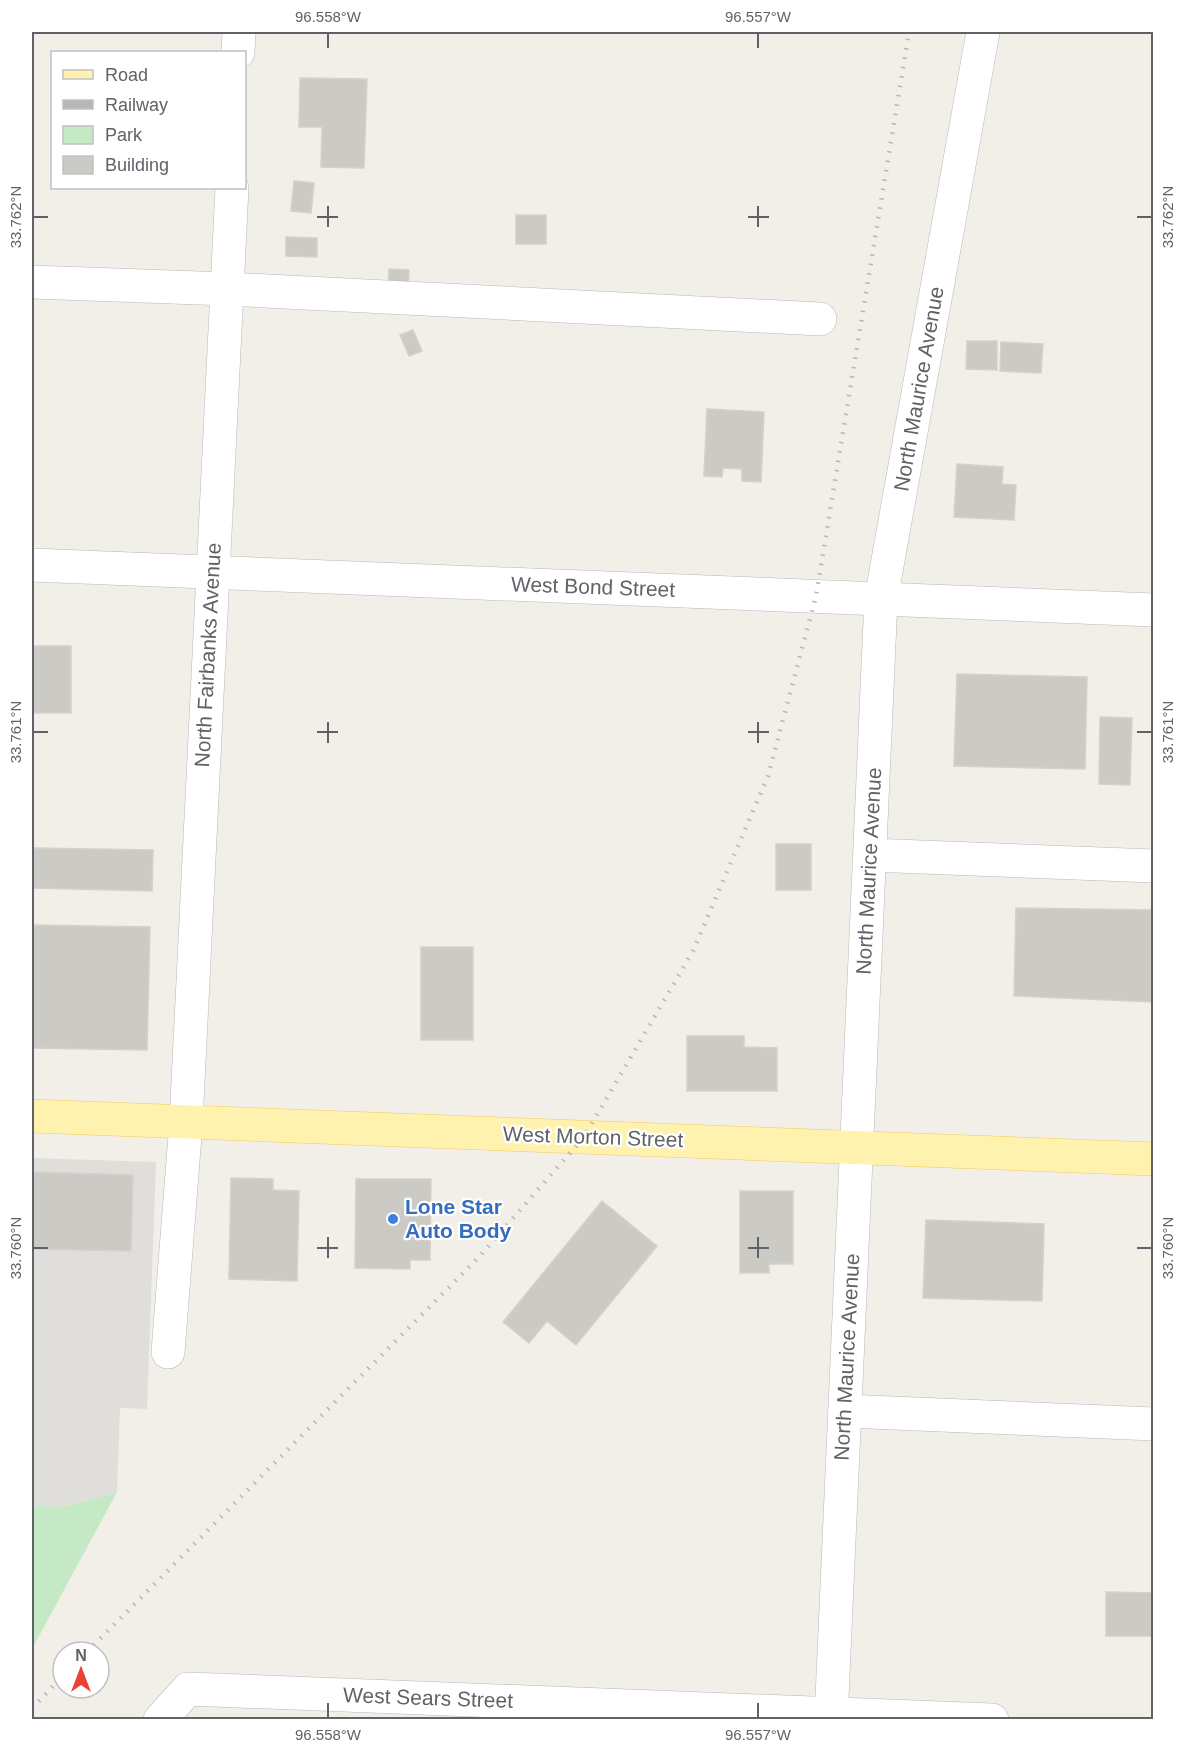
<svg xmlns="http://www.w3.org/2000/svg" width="1185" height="1751" font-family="Arial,sans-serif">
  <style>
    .industrial { fill: #e0deda }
    .green { fill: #c5e8c5 }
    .building { fill: #cccac5; stroke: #d6d1c6; stroke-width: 1.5 }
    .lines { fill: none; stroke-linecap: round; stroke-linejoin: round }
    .minor-casing { stroke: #b5b8bc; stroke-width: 34 }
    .major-casing { stroke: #f2c960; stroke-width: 34 }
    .minor { stroke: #fff; stroke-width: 33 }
    .major { stroke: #fff2af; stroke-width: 33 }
    .rail { stroke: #b6b7b8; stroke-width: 4.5; stroke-dasharray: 1.5 8; stroke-linecap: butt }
    .ticks { fill: none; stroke: #5f6368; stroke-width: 2 }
    .shop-dot { fill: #3f7fe0; stroke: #fff; stroke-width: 2 }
    .labels { text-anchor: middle; stroke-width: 4.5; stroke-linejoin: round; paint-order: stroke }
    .street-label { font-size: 21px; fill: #5f6368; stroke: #fff }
    .shop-label { font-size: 21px; font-weight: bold; fill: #366cbe; stroke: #fff; text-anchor: start }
    .neatline { fill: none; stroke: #5f6368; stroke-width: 2 }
    .ticks-label { font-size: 15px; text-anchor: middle; fill: #5f6368 }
  </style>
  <rect width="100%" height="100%" fill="#f1efe8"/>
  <path class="industrial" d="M32,1158L156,1162L147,1409L120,1408L117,1492L63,1507L32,1506Z"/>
  <path class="green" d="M117,1492L32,1649V1506L63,1507Z"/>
  <g class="building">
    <path d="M300,78L367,79L364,168L321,167L322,127H299Z"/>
    <path d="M294,181L314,183L311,213L291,211Z"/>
    <rect x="516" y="215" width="30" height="29"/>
    <path d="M286,237L317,238V257L286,256Z"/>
    <path d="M389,269L409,270L408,287L388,286Z"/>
    <path d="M413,330L422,351L409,356L400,335Z"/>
    <path d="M967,341H997V370L966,369Z"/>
    <path d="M1001,342L1043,344L1041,373L1000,371Z"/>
    <path d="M707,409L764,412L761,482L742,481V469L723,468L722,477L704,476Z"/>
    <path d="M957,464L1003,467L1002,484L1016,485L1014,520L954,517Z"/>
    <rect x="32" y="646" width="39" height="67"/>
    <path d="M957,674L1087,677L1085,769L954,766Z"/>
    <path d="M1100,717L1132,718L1130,785L1099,784Z"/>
    <rect x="776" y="844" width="35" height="46"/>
    <path d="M32,848L153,850L152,891L32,888Z"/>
    <path d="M1016,908L1154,910V1002L1014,996Z"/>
    <path d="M32,925L150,927L147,1050L32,1048Z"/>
    <rect x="421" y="947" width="52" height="93"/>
    <path d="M687,1036H744V1047L777,1048V1091H687Z"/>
    <path d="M32,1172L133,1175L131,1251L32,1249Z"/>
    <path d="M231,1178L273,1179V1190L299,1191L297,1281L229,1279Z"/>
    <path d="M356,1179H431L430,1260H410V1269L355,1268Z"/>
    <path d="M740,1191H793V1264H769V1273H740Z"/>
    <path d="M602,1201L657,1246L576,1345L547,1321L529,1343L503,1322Z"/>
    <path d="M926,1220L1044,1224L1042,1301L923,1298Z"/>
    <path d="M1106,1592L1154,1593V1636H1106Z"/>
  </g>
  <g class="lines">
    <g class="minor-casing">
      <g id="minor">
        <path d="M238,52L239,32"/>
        <path d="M32,282L227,289L820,319"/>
        <path d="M32,565L1154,610"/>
        <path d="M870,855L1154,866"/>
        <path d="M168,1352L186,1123L232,188"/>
        <path d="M845,1411L1154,1424"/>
        <path d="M160,1720L188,1689L992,1720"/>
        <path d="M831,1720L881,599L983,32"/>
      </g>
    </g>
    <g class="major-casing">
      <path id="major" d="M32,1116L1154,1159"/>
    </g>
    <use href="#minor" class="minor"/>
    <use href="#major" class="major"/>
    <g class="rail">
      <path d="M87,1652L479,1257L584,1137L693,951L768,776L816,596L909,32"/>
      <path d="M32,1708L63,1676"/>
    </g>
  </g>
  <path class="ticks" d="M328,33V48M758,33V48M328,206V227M758,206V227M33,217H48M317,217H338M748,217H769M1137,217H1152M328,722V743M758,722V743M33,732H48M317,732H338M748,732H769M1137,732H1152M328,1237V1258M758,1237V1258M33,1248H48M317,1248H338M748,1248H769M1137,1248H1152M328,1703V1718M758,1703V1718"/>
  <circle class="shop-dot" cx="393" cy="1219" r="6"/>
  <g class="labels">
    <g class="street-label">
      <text transform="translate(919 389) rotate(-80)" y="7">North Maurice Avenue</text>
      <text transform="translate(593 587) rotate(2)" y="7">West Bond Street</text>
      <text transform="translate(208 655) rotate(-87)" y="7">North Fairbanks Avenue</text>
      <text transform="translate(869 871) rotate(-87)" y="7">North Maurice Avenue</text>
      <text transform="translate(593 1137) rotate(2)" y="7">West Morton Street</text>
      <text transform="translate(847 1357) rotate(-87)" y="7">North Maurice Avenue</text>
      <text transform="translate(428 1698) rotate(2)" y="7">West Sears Street</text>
    </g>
    <g class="shop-label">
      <text x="405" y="1214">Lone Star<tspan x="405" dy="24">Auto Body</tspan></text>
    </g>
  </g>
  <rect width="1185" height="1751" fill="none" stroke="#ffffff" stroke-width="66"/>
  <rect x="51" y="51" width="195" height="138" fill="#ffffff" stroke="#bfc1c3" stroke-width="1.5"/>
  <rect x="63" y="70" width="30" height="9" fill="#fff2af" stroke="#bfc1c3" stroke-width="1.5"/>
  <text x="105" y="81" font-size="18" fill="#5f6368">Road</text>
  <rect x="63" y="100" width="30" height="9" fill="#b6b7b8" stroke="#bfc1c3" stroke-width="1.5"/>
  <text x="105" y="111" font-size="18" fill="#5f6368">Railway</text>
  <rect x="63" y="126" width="30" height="18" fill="#c5e8c5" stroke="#bfc1c3" stroke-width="1.5"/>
  <text x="105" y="141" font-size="18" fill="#5f6368">Park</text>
  <rect x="63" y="156" width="30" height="18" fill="#cccac5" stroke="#bfc1c3" stroke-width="1.5"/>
  <text x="105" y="171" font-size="18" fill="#5f6368">Building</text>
  <g transform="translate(81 1670)"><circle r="28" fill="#ffffff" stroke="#bfc1c3" stroke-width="1.5"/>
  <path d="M0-4.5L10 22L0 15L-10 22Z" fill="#ea4335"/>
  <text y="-9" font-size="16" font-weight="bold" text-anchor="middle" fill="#5f6368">N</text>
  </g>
  <rect x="33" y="33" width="1119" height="1685" class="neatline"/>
  <g class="ticks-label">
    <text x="328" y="22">96.558°W</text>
    <text x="758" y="22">96.557°W</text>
    <text transform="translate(16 217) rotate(-90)" y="5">33.762°N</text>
    <text transform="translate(1168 217) rotate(-90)" y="5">33.762°N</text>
    <text transform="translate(16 732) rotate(-90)" y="5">33.761°N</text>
    <text transform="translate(1168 732) rotate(-90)" y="5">33.761°N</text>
    <text transform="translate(16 1248) rotate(-90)" y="5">33.760°N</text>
    <text transform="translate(1168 1248) rotate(-90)" y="5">33.760°N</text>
    <text x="328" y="1740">96.558°W</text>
    <text x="758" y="1740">96.557°W</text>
  </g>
</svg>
